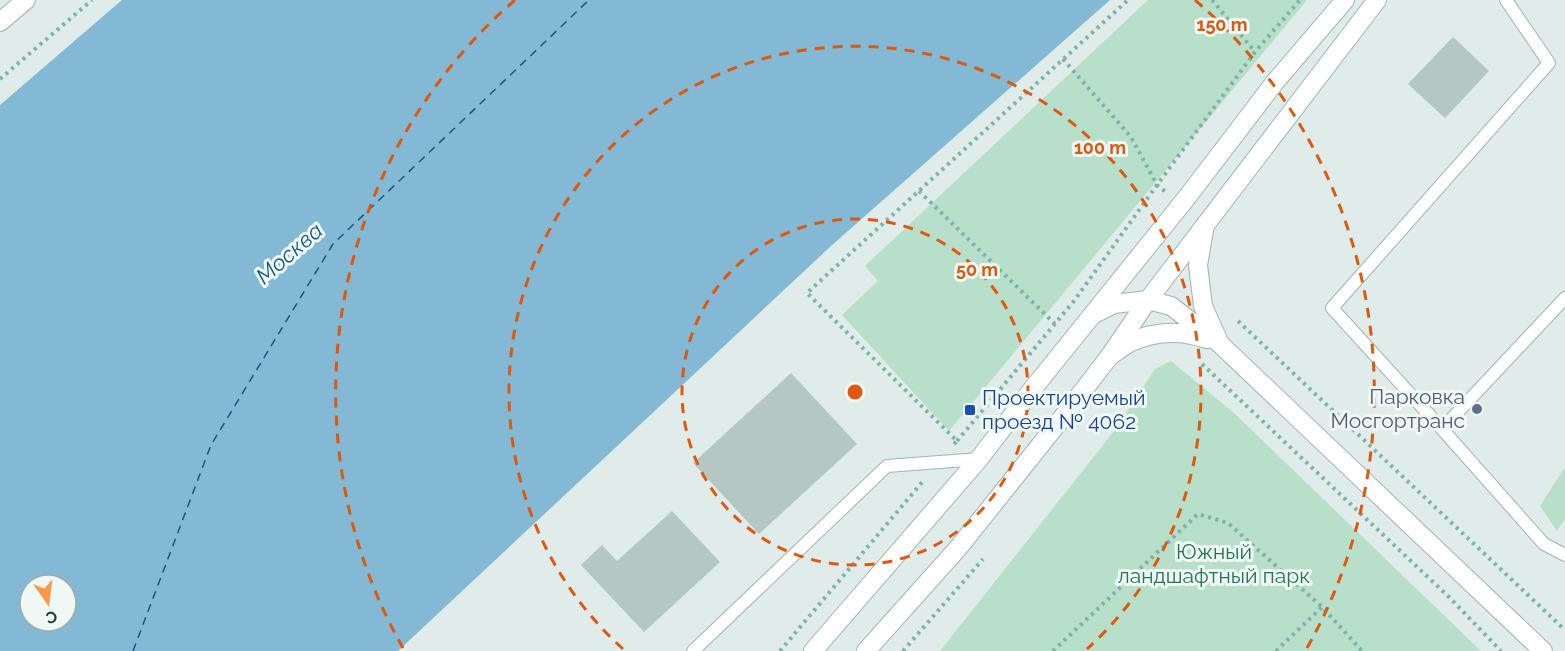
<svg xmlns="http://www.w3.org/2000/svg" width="1565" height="651" font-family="Raleway,sans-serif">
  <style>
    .green { fill: #b7dfc9 }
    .water { fill: #83b9d5; fill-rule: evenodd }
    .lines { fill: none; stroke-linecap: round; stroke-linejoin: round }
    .ferry { stroke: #16587d; stroke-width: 1.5; stroke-dasharray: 8 6; stroke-linecap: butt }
    .building { fill: #b5c7c2 }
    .service-casing { stroke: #a2b4b1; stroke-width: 14 }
    .tertiary-casing { stroke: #a2b4b1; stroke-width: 20 }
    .secondary-casing { stroke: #9db8b4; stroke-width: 20 }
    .path { stroke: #7eb2ab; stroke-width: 4; stroke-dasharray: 3 4.5; stroke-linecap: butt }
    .service { stroke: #fff; stroke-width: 12 }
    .tertiary { stroke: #fff; stroke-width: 18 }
    .secondary { stroke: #fff; stroke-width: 18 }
    .ring { fill: none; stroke: #de580e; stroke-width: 3; stroke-dasharray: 10 8 }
    .service-dot { fill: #5c6f8a; stroke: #f0f8f6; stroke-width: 2 }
    .transit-dot { fill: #1a4fb4; stroke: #f0f8f6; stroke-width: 2 }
    .labels { text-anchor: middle; stroke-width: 6; stroke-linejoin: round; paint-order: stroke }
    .service-label { font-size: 21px; fill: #4e5e75; stroke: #f0f8f6; text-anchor: end }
    .transit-label { font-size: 21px; fill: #164399; stroke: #f0f8f6; text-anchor: start }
    .park-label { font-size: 21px; fill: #277655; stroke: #f0f8f6 }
    .water-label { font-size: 22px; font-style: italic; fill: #16587d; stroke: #f0f8f6 }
    .centre { fill: #de580e; stroke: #f0f8f6; stroke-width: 3 }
    .ring-label { font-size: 18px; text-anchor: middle; font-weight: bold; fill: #de580e; stroke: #f0f8f6; stroke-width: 6; stroke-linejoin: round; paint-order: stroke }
  </style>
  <rect width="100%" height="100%" fill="#e0ece9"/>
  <g class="green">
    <path d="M1148,0H1307L949,431L842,315L878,281L865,266Z"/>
    <path d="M1171,361L1234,413L1481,651H940L1115,430L1155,369Z"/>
    <path d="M1565,467V519L1557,531L1540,506Z"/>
  </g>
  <path class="water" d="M122,0H1110L831,246L398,651H0V105ZM30,585H66V621H30Z"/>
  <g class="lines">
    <path class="ferry" d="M133,651L211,445L333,244L589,0"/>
  </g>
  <g class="building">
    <path d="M1453,37L1489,71L1445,118L1408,84Z"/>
    <path d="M791,373L857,444L759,534L693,463Z"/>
    <path d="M672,511L720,562L644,632L581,565L602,545L617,561Z"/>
  </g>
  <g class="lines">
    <g class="service-casing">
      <g id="service">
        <path d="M1506,0L1549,63L1332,308L1442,429L1544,544L1565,555"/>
        <path d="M1442,429L1565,298"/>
        <path d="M693,651L887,466L979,459"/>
      </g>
    </g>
    <g class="tertiary-casing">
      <g id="tertiary">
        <path d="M0,22L26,0"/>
        <path d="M1205,225L1198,265L1203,306L1219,342"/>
        <path d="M1092,315L1114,304L1148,300L1171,306L1220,344L1543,651"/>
        <path d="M1109,357C1116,352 1122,347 1129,343C1154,331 1181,330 1207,339"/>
      </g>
    </g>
    <g class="secondary-casing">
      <g id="secondary">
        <path d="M813,651L979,459L1031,391L1188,196L1275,82L1345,0"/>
        <path d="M866,651L959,547L1062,418L1109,357L1148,300L1377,0"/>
      </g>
    </g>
    <g class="path">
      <path d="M1212,0L1255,52"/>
      <path d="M1063,59L1131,137L1157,185L1167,193"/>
      <path d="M0,79L92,0"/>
      <path d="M919,191L1055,324"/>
      <path d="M1238,321L1565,630"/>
      <path d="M1202,364L1448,596L1501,651"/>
      <path d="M957,441L1074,301L1157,185L1255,52L1300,0"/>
      <path d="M954,444L957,441L807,293L1128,0"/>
      <path d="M780,651L924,480"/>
      <path d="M903,651L983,559"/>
      <path d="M1053,651L1198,514L1228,523L1322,607L1362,651"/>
      <path d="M1276,651L1322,607"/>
    </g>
    <use href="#service" class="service"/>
    <use href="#tertiary" class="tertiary"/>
    <use href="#secondary" class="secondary"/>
  </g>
  <g class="ring">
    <circle cx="855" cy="392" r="173"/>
    <path d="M623 649A346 346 0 1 1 1087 649"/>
    <path d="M403 648A519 519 0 0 1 515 0M1195 0A519 519 0 0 1 1307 648"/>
  </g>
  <circle class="service-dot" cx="1477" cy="409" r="6"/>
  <rect class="transit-dot" x="964" y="404" width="12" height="12" rx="3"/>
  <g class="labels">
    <g class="service-label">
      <text x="1465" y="404">Парковка<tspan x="1465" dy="24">Мосгортранс</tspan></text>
    </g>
    <g class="transit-label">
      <text x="982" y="405">Проектируемый<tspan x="982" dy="24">проезд № 4062</tspan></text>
    </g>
    <g class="park-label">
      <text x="1214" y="559">Южный<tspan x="1214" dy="24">ландшафтный парк</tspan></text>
    </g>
    <g class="water-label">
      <text transform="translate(289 253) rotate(-41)" y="8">Москва</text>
    </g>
  </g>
  <circle cx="855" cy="392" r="9" class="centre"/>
  <g class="ring-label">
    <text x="1222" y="31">150 m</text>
    <text x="1100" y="154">100 m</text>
    <text x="977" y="276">50 m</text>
  </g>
  <g transform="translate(48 603) rotate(166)"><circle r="28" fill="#f0f8f6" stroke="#9cadab" stroke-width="1.5"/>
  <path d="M0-4.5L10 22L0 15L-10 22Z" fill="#fb994e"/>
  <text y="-9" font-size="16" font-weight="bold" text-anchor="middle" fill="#1f3d3b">С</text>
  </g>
</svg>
